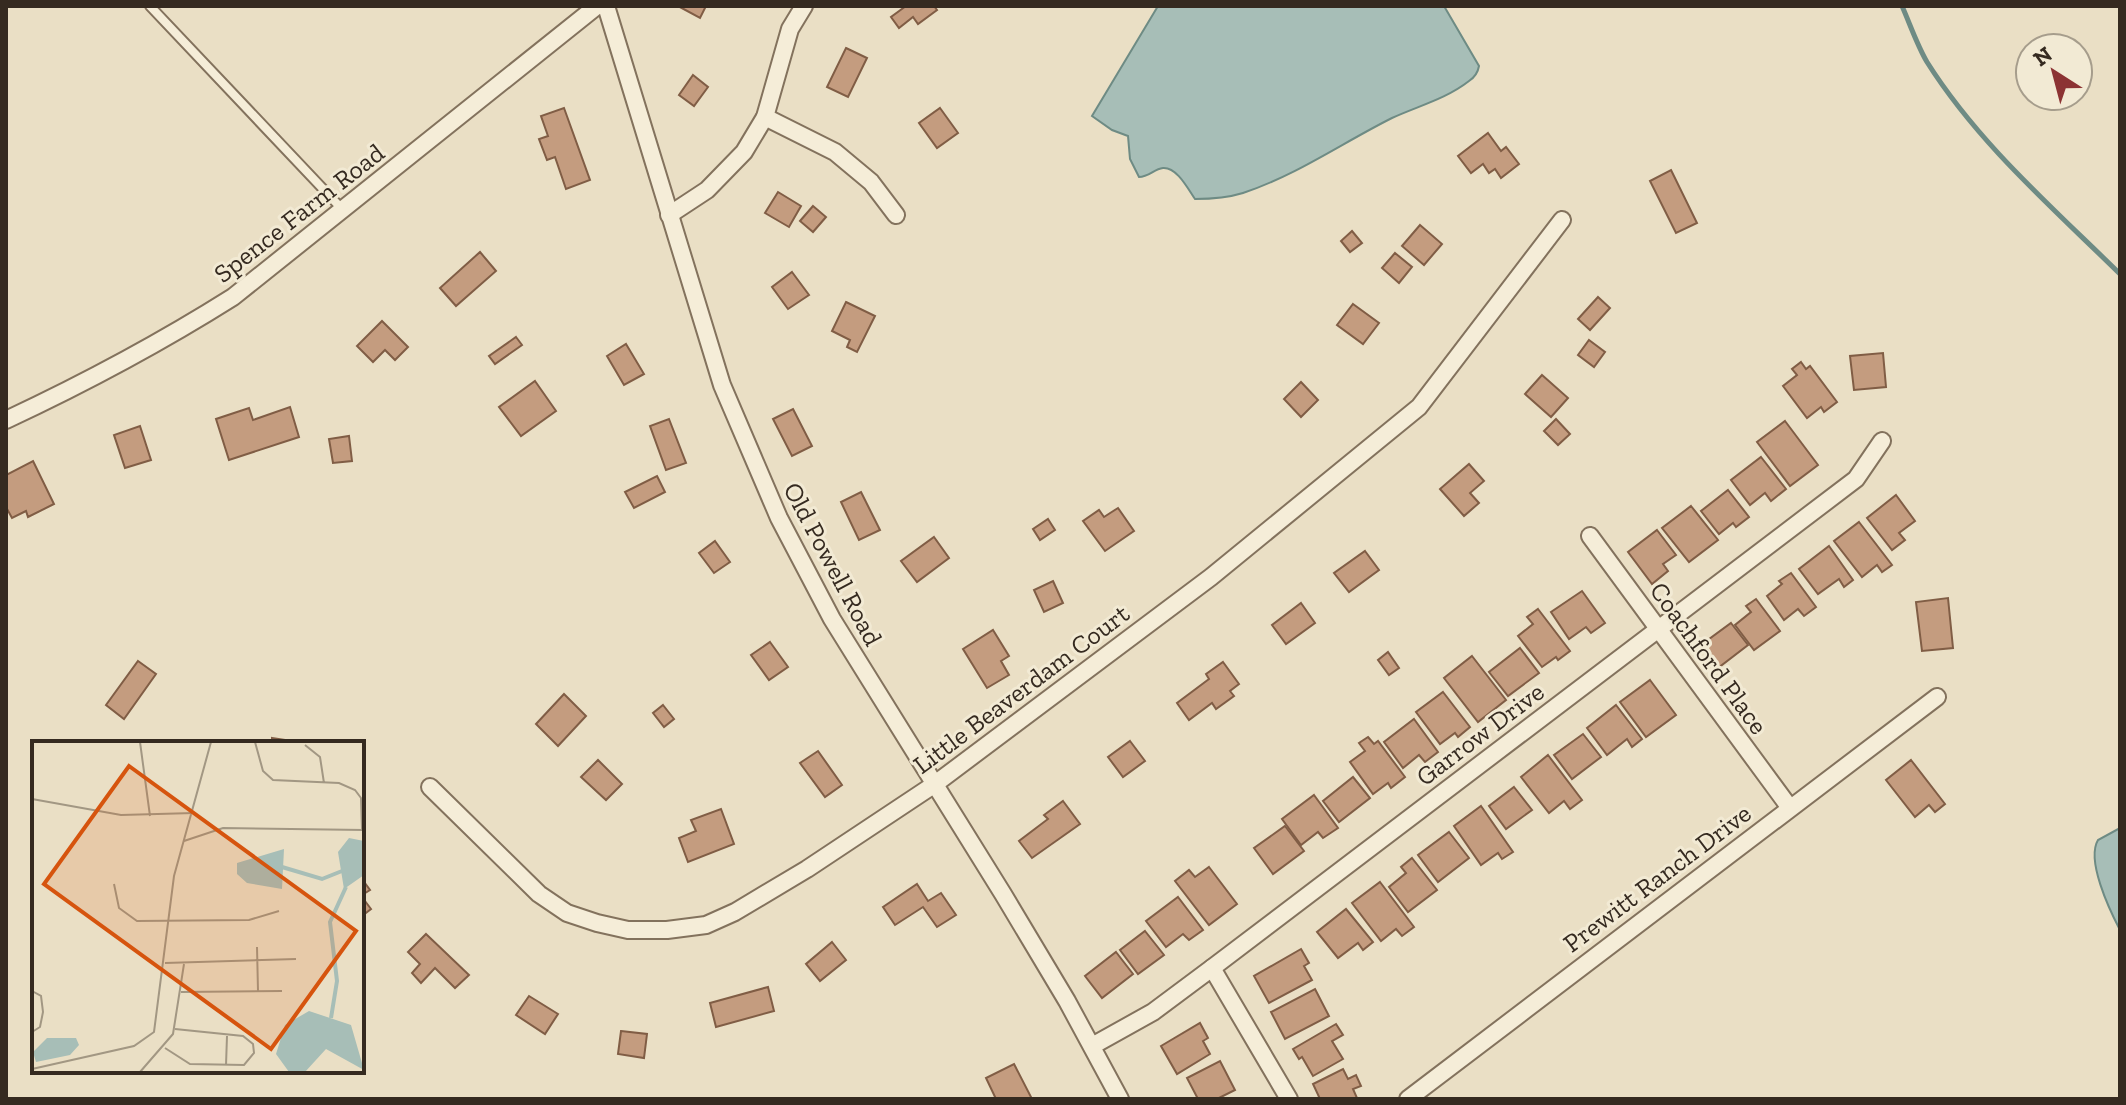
<svg xmlns="http://www.w3.org/2000/svg" width="2126" height="1105" font-family="'Zilla Slab',serif">
  <style>
    .water { fill: #a7beb7; stroke: #6e8b84; stroke-width: 2 }
    .lines { fill: none; stroke-linecap: round; stroke-linejoin: round }
    .stream { stroke: #6e8b84; stroke-width: 5 }
    .building { fill: #c49c7f; stroke: #805d45; stroke-width: 2 }
    .service-casing { stroke: #83725d; stroke-width: 12 }
    .minor-casing { stroke: #83725d; stroke-width: 20 }
    .service { stroke: #f5edd8; stroke-width: 8 }
    .minor { stroke: #f5edd8; stroke-width: 16 }
    .labels { text-anchor: middle; stroke-width: 6; stroke-linejoin: round; paint-order: stroke }
    .street-label { font-size: 26px; fill: #352a20; stroke: #f2ead4 }
    .inset-river { fill: none; stroke: #a7beb7; stroke-width: 4 }
    .inset-road { fill: none; stroke: #a29783; stroke-width: 2 }
    .view { fill: #d6540e; fill-opacity: 0.15; stroke: #d6540e; stroke-width: 4 }
    .inset-edge { fill: none; stroke: #352a20; stroke-width: 4 }
  </style>
  <rect width="100%" height="100%" fill="#eadfc5"/>
  <g class="water">
    <path d="M1158,6H1444L1479,66C1478,72 1475,77 1469,81C1446,99 1418,106 1392,118C1342,143 1297,175 1243,193C1227,198 1211,199 1195,199C1188,189 1177,167 1163,168C1154,169 1149,177 1139,177L1130,159L1128,136L1112,130L1092,116Z"/>
    <path d="M2120,828V930C2109,909 2086,860 2098,840Z"/>
  </g>
  <g class="lines">
    <path class="stream" d="M1902,6C1910,24 1917,45 1927,62C1978,143 2052,207 2120,274"/>
  </g>
  <g class="building">
    <path d="M678,6H706L700,18Z"/>
    <path d="M906,6H934L937,10L918,24L913,17L899,28L891,17Z"/>
    <path d="M846,48L867,58L848,97L827,87Z"/>
    <path d="M693,75L708,87L694,106L679,95Z"/>
    <path d="M564,108L590,180L566,189L555,157L547,160L539,139L548,136L541,116Z"/>
    <path d="M940,108L958,133L937,148L919,123Z"/>
    <path d="M1488,133L1501,151L1506,147L1519,164L1501,178L1495,169L1489,173L1483,164L1471,173L1458,156Z"/>
    <path d="M1671,170L1697,223L1676,233L1650,181Z"/>
    <path d="M778,192L801,206L789,227L765,213Z"/>
    <path d="M813,206L826,217L813,232L800,221Z"/>
    <path d="M1420,225L1442,244L1424,265L1402,246Z"/>
    <path d="M1352,231L1362,243L1350,252L1341,241Z"/>
    <path d="M480,252L496,271L456,306L440,288Z"/>
    <path d="M1395,253L1412,267L1399,283L1382,268Z"/>
    <path d="M792,272L809,295L788,309L772,287Z"/>
    <path d="M1598,297L1610,308L1590,330L1578,319Z"/>
    <path d="M846,302L875,316L857,352L847,347L850,340L832,331Z"/>
    <path d="M1353,304L1379,323L1363,344L1337,325Z"/>
    <path d="M382,321L408,347L395,360L385,350L373,362L357,346Z"/>
    <path d="M516,337L522,345L495,364L489,356Z"/>
    <path d="M1589,340L1605,352L1594,367L1578,355Z"/>
    <path d="M626,344L644,374L624,385L607,356Z"/>
    <path d="M1883,353L1886,387L1854,390L1850,356Z"/>
    <path d="M1801,362L1806,369L1810,366L1837,402L1824,412L1821,407L1807,418L1783,386L1797,375L1792,369Z"/>
    <path d="M1542,375L1568,398L1551,417L1525,394Z"/>
    <path d="M535,381L556,411L521,436L499,407Z"/>
    <path d="M1301,382L1318,400L1301,417L1284,399Z"/>
    <path d="M290,407L299,437L229,460L216,419L249,408L253,420Z"/>
    <path d="M793,409L812,446L792,456L773,419Z"/>
    <path d="M669,419L686,463L666,470L650,426Z"/>
    <path d="M1556,419L1570,434L1558,445L1544,431Z"/>
    <path d="M1785,421L1818,465L1790,486L1757,442Z"/>
    <path d="M140,426L151,460L125,468L114,435Z"/>
    <path d="M349,436L352,461L333,463L329,439Z"/>
    <path d="M1761,457L1786,489L1771,501L1765,493L1750,505L1731,480Z"/>
    <path d="M33,461L54,504L28,517L26,511L12,518L6,507V475Z"/>
    <path d="M1469,464L1484,481L1470,493L1479,503L1464,516L1440,489Z"/>
    <path d="M657,476L665,492L634,508L625,492Z"/>
    <path d="M1728,490L1749,517L1736,527L1733,523L1719,534L1701,511Z"/>
    <path d="M861,492L880,530L859,540L841,502Z"/>
    <path d="M1896,495L1915,521L1899,533L1905,540L1892,550L1867,518Z"/>
    <path d="M1691,506L1718,540L1689,562L1662,528Z"/>
    <path d="M1118,508L1134,531L1105,551L1083,521L1099,510L1104,517Z"/>
    <path d="M1048,519L1055,530L1040,540L1033,529Z"/>
    <path d="M1859,522L1892,565L1882,572L1877,565L1862,577L1834,541Z"/>
    <path d="M1657,530L1676,555L1663,564L1668,571L1652,584L1628,552Z"/>
    <path d="M934,537L949,558L917,582L901,561Z"/>
    <path d="M715,541L730,562L714,573L699,553Z"/>
    <path d="M1829,546L1853,580L1844,587L1839,579L1818,594L1799,569Z"/>
    <path d="M1365,551L1379,570L1349,592L1334,573Z"/>
    <path d="M1791,573L1816,607L1804,616L1798,609L1784,620L1767,596L1782,584L1779,581Z"/>
    <path d="M1053,581L1063,603L1044,612L1034,590Z"/>
    <path d="M1582,591L1605,623L1591,633L1586,627L1569,639L1551,612Z"/>
    <path d="M1948,598L1953,648L1922,651L1916,602Z"/>
    <path d="M1756,599L1780,631L1754,650L1735,625L1751,612L1746,606Z"/>
    <path d="M1301,603L1315,623L1286,644L1272,625Z"/>
    <path d="M1538,609L1570,651L1558,660L1556,657L1542,667L1518,636L1533,624L1527,617Z"/>
    <path d="M1731,623L1748,645L1718,668L1701,645Z"/>
    <path d="M993,630L1009,656L1001,661L1009,675L987,688L963,649Z"/>
    <path d="M770,642L788,667L769,680L751,655Z"/>
    <path d="M1520,648L1539,673L1508,696L1489,672Z"/>
    <path d="M1388,652L1399,668L1389,675L1378,660Z"/>
    <path d="M1472,656L1506,700L1478,722L1444,678Z"/>
    <path d="M138,661L156,674L124,719L106,705Z"/>
    <path d="M1223,662L1239,684L1230,691L1234,696L1216,709L1212,703L1189,720L1177,703L1209,679L1206,674Z"/>
    <path d="M1650,680L1676,715L1646,737L1620,702Z"/>
    <path d="M1443,692L1470,727L1458,737L1455,733L1440,744L1416,712Z"/>
    <path d="M564,694L586,716L558,746L536,724Z"/>
    <path d="M663,705L674,719L664,727L653,713Z"/>
    <path d="M1616,705L1642,739L1632,747L1627,739L1607,755L1587,728Z"/>
    <path d="M1414,719L1438,752L1425,762L1419,755L1403,768L1384,742Z"/>
    <path d="M1583,734L1601,757L1572,779L1554,755Z"/>
    <path d="M1368,737L1374,744L1378,741L1405,777L1391,788L1388,783L1373,794L1350,762L1365,751L1359,743Z"/>
    <path d="M272,738L298,742L297,743H272Z"/>
    <path d="M1130,741L1145,761L1123,777L1108,757Z"/>
    <path d="M818,751L842,785L825,797L800,763Z"/>
    <path d="M1548,755L1582,800L1570,809L1564,801L1549,813L1521,777Z"/>
    <path d="M598,760L622,784L606,800L581,777Z"/>
    <path d="M1911,760L1945,804L1935,812L1929,805L1915,817L1886,780Z"/>
    <path d="M1353,777L1370,798L1339,822L1323,801Z"/>
    <path d="M1514,787L1532,810L1506,829L1489,806Z"/>
    <path d="M1314,795L1338,828L1323,838L1318,832L1301,845L1282,819Z"/>
    <path d="M1063,801L1080,824L1032,858L1019,841L1048,819L1044,815Z"/>
    <path d="M1481,806L1513,852L1502,859L1498,853L1481,865L1454,826Z"/>
    <path d="M721,809L734,844L688,862L679,838L696,831L691,820Z"/>
    <path d="M1285,826L1304,851L1273,874L1254,848Z"/>
    <path d="M1449,832L1469,858L1438,882L1418,855Z"/>
    <path d="M1412,858L1437,890L1408,912L1389,887L1406,873L1401,867Z"/>
    <path d="M1209,867L1237,904L1209,925L1175,881L1189,870L1195,877Z"/>
    <path d="M362,879L370,890L362,895Z"/>
    <path d="M1380,882L1414,927L1402,936L1396,929L1381,941L1352,903Z"/>
    <path d="M917,884L928,901L941,893L956,915L937,927L923,907L895,925L883,907Z"/>
    <path d="M362,897L371,909L362,916Z"/>
    <path d="M1178,897L1203,930L1189,940L1183,934L1166,947L1146,921Z"/>
    <path d="M1346,909L1373,942L1363,950L1358,943L1338,958L1317,932Z"/>
    <path d="M1145,931L1164,955L1138,974L1120,950Z"/>
    <path d="M426,934L469,975L455,988L435,968L421,983L412,973L420,964L408,952Z"/>
    <path d="M832,942L846,960L820,981L806,964Z"/>
    <path d="M1301,949L1309,963L1304,966L1312,980L1269,1003L1254,976Z"/>
    <path d="M1116,952L1133,974L1102,998L1085,976Z"/>
    <path d="M768,987L774,1011L716,1027L710,1003Z"/>
    <path d="M1315,989L1329,1016L1285,1039L1271,1012Z"/>
    <path d="M529,996L558,1014L545,1034L516,1015Z"/>
    <path d="M1200,1023L1208,1038L1203,1041L1210,1054L1177,1074L1161,1046Z"/>
    <path d="M1336,1024L1343,1035L1332,1041L1343,1059L1313,1076L1302,1057L1299,1059L1293,1049Z"/>
    <path d="M621,1031L647,1034L644,1058L618,1054Z"/>
    <path d="M1220,1061L1235,1090L1217,1099H1198L1187,1078Z"/>
    <path d="M1014,1064L1032,1099H996L986,1078Z"/>
    <path d="M1343,1069L1348,1079L1356,1075L1361,1086L1353,1089L1357,1098L1320,1099L1313,1084Z"/>
  </g>
  <g class="lines">
    <g class="service-casing">
      <path id="service" d="M150,6L343,210"/>
    </g>
    <g class="minor-casing">
      <g id="minor">
        <path d="M606,6L722,385L779,518L832,619L1003,894L1067,1001L1120,1099"/>
        <path d="M765,117L835,152L871,182L896,215"/>
        <path d="M669,215L707,190L744,152L765,117L790,29L804,6"/>
        <path d="M6,420C85,383 160,343 233,297L597,6"/>
        <path d="M1590,536L1790,808"/>
        <path d="M430,787L539,894L567,913L597,923L628,930H667L706,925L735,912L807,869L935,784L1211,577L1419,407L1562,220"/>
        <path d="M1212,968L1289,1099"/>
        <path d="M1092,1046L1153,1012L1212,968L1856,479L1882,441"/>
        <path d="M1408,1099L1937,697"/>
      </g>
    </g>
    <use href="#service" class="service"/>
    <use href="#minor" class="minor"/>
  </g>
  <g class="labels">
    <g class="street-label">
      <text transform="translate(299 213) rotate(-38)" y="9">Spence Farm Road</text>
      <text transform="translate(833 564) rotate(62)" y="9">Old Powell Road</text>
      <text transform="translate(1709 658) rotate(54)" y="9">Coachford Place</text>
      <text transform="translate(1021 689) rotate(-37)" y="9">Little Beaverdam Court</text>
      <text transform="translate(1480 734) rotate(-37)" y="9">Garrow Drive</text>
      <text transform="translate(1657 878) rotate(-37)" y="9">Prewitt Ranch Drive</text>
    </g>
  </g>
  <g transform="translate(32 741)">
    <rect width="332" height="332" fill="#eadfc5"/>
    <path d="M317,97L332,100V134L312,148L306,111ZM252,108L250,148L215,142L205,133V122ZM277,270L319,284L332,329L294,308L273,331H257L244,313L253,284ZM15,297H44L47,304L38,314L4,321L1,311Z" fill="#a7beb7"/>
    <path class="inset-river" d="M250,126L290,138L310,130M299,277L305,240L298,181L314,146"/>
    <path class="inset-road" d="M108,1L118,75M223,1L231,30L241,39L307,42L323,49L329,57L330,89M273,4L288,16L292,42M0,58L89,74L162,72M152,100L191,87L332,89M82,143L87,167L105,180L217,179L247,170M225,206L226,250M133,222L264,218M0,250L9,255L11,271L8,286L0,291M149,251L250,250M133,307L158,323L212,324L222,312L221,303L211,295L143,288M194,324L195,295M0,328L102,305L122,291L142,135L179,1M108,331L141,293L152,223"/>
    <path class="view" d="M97,25L324,190L239,308L12,143Z"/>
    <rect width="332" height="332" class="inset-edge"/>
  </g>
  <rect width="2126" height="1105" fill="none" stroke="#352a20" stroke-width="16"/>
  <g transform="translate(2054 72) rotate(324)"><circle r="38" fill="#f2ead4" stroke="#a69d8c" stroke-width="2"/>
  <path d="M0-6L14 30L0 20L-14 30Z" fill="#8c3333"/>
  <text y="-12" font-size="22" font-weight="bold" text-anchor="middle" fill="#352a20">N</text>
  </g>
</svg>
